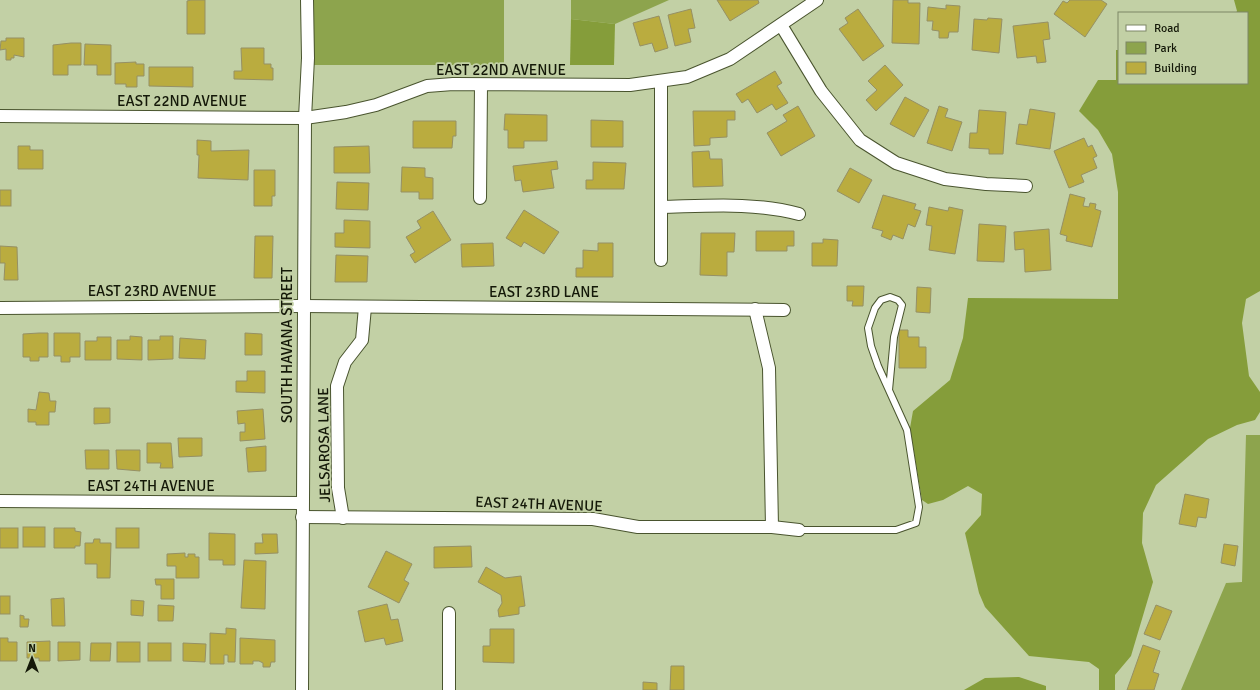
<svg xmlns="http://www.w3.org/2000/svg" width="1260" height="690" font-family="Signika,sans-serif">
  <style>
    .green { fill: #8da44d }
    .forest { fill: #859d3a }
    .building { fill: #baac3f; stroke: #959065 }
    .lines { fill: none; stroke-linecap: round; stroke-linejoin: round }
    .lane-casing { stroke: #49542e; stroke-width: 8 }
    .street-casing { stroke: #49542e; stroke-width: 14 }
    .lane { stroke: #fff; stroke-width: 6 }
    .street { stroke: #fff; stroke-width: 12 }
    .labels { text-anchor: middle; stroke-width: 3.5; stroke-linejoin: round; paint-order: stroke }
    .street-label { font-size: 15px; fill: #141808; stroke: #c2d0a5 }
  </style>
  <rect width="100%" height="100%" fill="#c2d0a5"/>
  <g class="green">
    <rect x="313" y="0" width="191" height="65"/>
    <path d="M571,0H669L615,24L571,19Z"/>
    <path d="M1246,435H1260V690H1181L1226,583L1242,582Z"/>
  </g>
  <g class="forest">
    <path d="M1234,0H1260V291L1246,299L1242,323L1249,376L1260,392V412L1255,420L1237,425L1208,439L1156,485L1143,513L1142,543L1153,582L1131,656L1115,675V690H1099V669L1089,662L1029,656L985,607L979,593L965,533L981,515L982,494L968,486L943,500L928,504L922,500L910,428L913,411L950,380L963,338L968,298L1118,299V192L1112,154L1098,130L1079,111L1098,80H1116V50H1119V83H1247V13H1236L1237,11Z"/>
    <path d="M571,19L615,24L614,65H570Z"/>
    <path d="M1019,677L1046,686V690H964L985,678Z"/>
  </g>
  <g class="building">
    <path d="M191,0H205V34H187V1Z"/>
    <path d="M717,0H758L759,3L730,21Z"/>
    <path d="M893,0H908V3H920L919,44L892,43Z"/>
    <path d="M1070,0H1101L1107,4L1085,37L1054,14L1063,1L1067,3Z"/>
    <path d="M946,5L960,6L958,32H949L948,38H939V31L932,30L933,21H927L928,7L946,9Z"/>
    <path d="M691,9L695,28L688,29L691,42L675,46L668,15Z"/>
    <path d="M858,9L884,46L863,61L839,29L848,23L845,18Z"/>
    <path d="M659,16L668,48L655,52L652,43L640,46L633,23Z"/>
    <path d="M988,18L1002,19L999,53L972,50L974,19L987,20Z"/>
    <path d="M1048,22L1050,39L1043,40L1046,62L1037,63L1036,56L1017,58L1013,26Z"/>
    <path d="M6,38H24V57L14,55V58H11V60H6V49L0,50L1,41H6Z"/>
    <path d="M71,43H81V65H68V75H53V45Z"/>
    <path d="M85,44L111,45V75H97V65H84Z"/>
    <path d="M241,48H264V64H271V68H273V80L234,79V71H242Z"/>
    <path d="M136,62V64H144V76H137V87H126V84H115V63Z"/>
    <path d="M885,65L903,85L876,111L866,100L877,90L868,81Z"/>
    <path d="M149,67H193V87L149,86Z"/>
    <path d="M775,71L782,83L777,86L788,103L776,110L772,104L757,113L748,99L742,103L736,94Z"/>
    <path d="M905,97L929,110L914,137L890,124Z"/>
    <path d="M798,106L815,136L781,156L767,133L787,121L783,115Z"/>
    <path d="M939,106L948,109L945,117L962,122L952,151L927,143Z"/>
    <path d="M1030,109L1055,113L1050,149L1016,144L1019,124L1027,125Z"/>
    <path d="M979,110L1006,112L1003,154H989V149L969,148L970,133H977Z"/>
    <path d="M693,111H735V120H727V137L710,138V145L694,146Z"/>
    <path d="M505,114L547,115V141H524V148H508V130H504Z"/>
    <path d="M591,120L623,121V147H591Z"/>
    <path d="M413,121H456V136H453L452,148H413Z"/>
    <path d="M1084,138L1088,147L1092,145L1097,156L1093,158L1097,168L1081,175L1084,182L1069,188L1054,151Z"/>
    <path d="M197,140L211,141V151L249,150L248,180L198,178L199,155H197Z"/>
    <path d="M18,146H30V150H43V169H18Z"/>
    <path d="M369,146L370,173H334V147Z"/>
    <path d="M709,151L710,159H722L723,186L693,187L692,152Z"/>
    <path d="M557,161L558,169L551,170L554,188L523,192L521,180L515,181L513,166Z"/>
    <path d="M593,162L626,163L624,189H586V180H593Z"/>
    <path d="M402,167L425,168V177L433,178V199H419V192H401Z"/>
    <path d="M850,168L872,180L859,203L837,191Z"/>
    <path d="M254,170H275V196H272V206H254Z"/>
    <path d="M337,182L369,183L368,210L336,209Z"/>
    <rect x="0" y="190" width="11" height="16"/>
    <path d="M1070,194L1085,198L1083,206L1089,207L1090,203L1096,204L1095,209L1101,211L1092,247L1066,241L1067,236L1060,234Z"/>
    <path d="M883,195L916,204L914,209L921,211L915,227L908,224L903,239L893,235L891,240L881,236L883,231L872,228Z"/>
    <path d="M929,207L948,211L949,207L963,210L955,254L929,250L932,226L926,225Z"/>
    <path d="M524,210L559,232L544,254L524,242L521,247L506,238Z"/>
    <path d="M433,211L451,240L415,263L410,255L415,252L406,237L421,228L417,221Z"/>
    <path d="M344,220L370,221V248L335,247V233H344Z"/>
    <path d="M979,224L1006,226L1004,262L977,261Z"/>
    <path d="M1049,229L1051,270L1025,272L1024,249L1015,250L1014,232Z"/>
    <path d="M756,231H794V246H787V251H756Z"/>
    <path d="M701,233H735L734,252H727V276L700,275Z"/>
    <path d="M255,236H273L272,278H254Z"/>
    <path d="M823,239L838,240L837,266H812V243H823Z"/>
    <path d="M493,243L494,266L462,267L461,244Z"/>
    <path d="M598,243H613V277H576V268H583V250L598,251Z"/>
    <path d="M0,246L17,247L18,280H4L5,263H0Z"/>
    <path d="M336,255L368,256L367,282H335Z"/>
    <path d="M847,286H864L863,306H852L853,301H847Z"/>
    <path d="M917,287L931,288L930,313L916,312Z"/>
    <path d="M899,330H908V337H919V347H926V368H899Z"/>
    <path d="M39,333H48V357H39V361H30V357H23V334Z"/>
    <path d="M54,333H80V357H70V362H61V356H54Z"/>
    <path d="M245,333L262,334V355H245Z"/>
    <path d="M130,336L142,337V360L117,359V340H130Z"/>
    <path d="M160,336H173V359L148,360V340H160Z"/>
    <path d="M97,337H111V360H85V341H97Z"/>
    <path d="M180,338L206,340L205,359L179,358Z"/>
    <path d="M247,371H265V393L236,392V381H247Z"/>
    <path d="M39,392L49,393L50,401H56L55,412H49V425H36V422H28V409L36,410Z"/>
    <path d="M94,408H110V423L94,424Z"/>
    <path d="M263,409L265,439L240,441V432H245V423L238,424L237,411Z"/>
    <path d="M178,438H202V456L179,457Z"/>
    <path d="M147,443H171L173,468H160L161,463H147Z"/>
    <path d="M266,446V471L248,472L246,448Z"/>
    <path d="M85,450H109V469H86Z"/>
    <path d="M116,450H140V471L117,469Z"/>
    <path d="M1185,494L1209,499L1206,518L1198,517L1196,527L1179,524Z"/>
    <rect x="23" y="527" width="22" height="20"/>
    <rect x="0" y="528" width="18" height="20"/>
    <path d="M54,528H75V531L81,532L80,546H75V548H54Z"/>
    <rect x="116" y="528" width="23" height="20"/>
    <path d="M209,533L235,534V565H223V560H209Z"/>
    <path d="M262,534H277L278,553L255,554V543H263Z"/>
    <path d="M94,539H100V543H111L110,578H97V564H85V543H93Z"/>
    <path d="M1224,544L1238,546L1235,566L1221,563Z"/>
    <path d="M471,546L472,567L434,568V547Z"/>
    <path d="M386,551L412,564L404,580L409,583L399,603L368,587Z"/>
    <path d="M185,553V557H188V554H195V557H199V578H176V566H167V554Z"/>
    <path d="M244,560L266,561L265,609L241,608Z"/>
    <path d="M486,567L505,578L521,576L525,606L519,607V614L499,617L498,610L502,603L501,595L478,582Z"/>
    <path d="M155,579H174V599H161V585H156Z"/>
    <rect x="0" y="596" width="10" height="18"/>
    <path d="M64,598L65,626H52L51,599Z"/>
    <path d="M131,600L144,601L143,616L131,615Z"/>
    <path d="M387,604L391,620L398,619L403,641L386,645L384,638L365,642L358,611Z"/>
    <path d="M158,605L174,606L173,621H158Z"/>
    <path d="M1156,605L1172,611L1160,640L1144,634Z"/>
    <path d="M20,615L24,616V619H29L28,627H20Z"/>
    <path d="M226,628L236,629L235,662H228V655H224V664H210V633L226,634Z"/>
    <path d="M490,629H514V663L483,662V646H490Z"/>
    <path d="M0,638H8V642H17V661H0Z"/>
    <path d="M240,638L275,640V662H271L270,667H263V663L259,661H253V664H240Z"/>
    <path d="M50,641V661H39V658H27V642Z"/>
    <path d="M58,642H80V660L58,661Z"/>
    <rect x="117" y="642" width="23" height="20"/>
    <path d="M91,643H111L110,661H90Z"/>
    <rect x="148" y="643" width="23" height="18"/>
    <path d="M183,643L206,644L205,662L183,661Z"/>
    <path d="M1143,645L1160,651L1153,672L1159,674L1154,690H1127Z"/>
    <path d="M671,666H684V690H670Z"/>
    <path d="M643,682L657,683V690H643Z"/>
  </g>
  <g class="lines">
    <g class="lane-casing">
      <path id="lane" d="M799,530H896L916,523L919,507L907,430L878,366L871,346L868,328L875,308L881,300L890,297L898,300L902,305L894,337L889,390"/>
    </g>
    <g class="street-casing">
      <g id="street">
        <path d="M781,25L821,91L860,140L896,163L945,179L986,184L1026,186"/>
        <path d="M661,81V260"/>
        <path d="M0,116L305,118L346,112L376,105L427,86L453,84L630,85L687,77L730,59L817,0"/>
        <path d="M480,198L481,85"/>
        <path d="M661,207C708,206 754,202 799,214"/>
        <path d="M0,308L303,306L784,310"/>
        <path d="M755,309L769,368L772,527"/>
        <path d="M0,501L302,503"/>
        <path d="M302,517L593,519L638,527H772L799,530"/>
        <path d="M343,518L338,488L337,386L345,362L362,340L365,307"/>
        <path d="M449,613V690"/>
        <path d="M302,690L305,118L308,58L307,0"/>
      </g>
    </g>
    <use href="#lane" class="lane"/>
    <use href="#street" class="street"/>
  </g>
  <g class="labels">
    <g class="street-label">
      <text x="501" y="75">EAST 22ND AVENUE</text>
      <text x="182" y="106">EAST 22ND AVENUE</text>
      <text x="152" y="296">EAST 23RD AVENUE</text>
      <text x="544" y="297">EAST 23RD LANE</text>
      <text transform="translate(287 345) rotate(-90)" y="5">SOUTH HAVANA STREET</text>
      <text transform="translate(324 445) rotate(-91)" y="5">JELSAROSA LANE</text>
      <text x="151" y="491">EAST 24TH AVENUE</text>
      <text transform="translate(539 504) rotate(2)" y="5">EAST 24TH AVENUE</text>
    </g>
  </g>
  <rect x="1118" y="12" width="130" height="72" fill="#c2d0a5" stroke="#7c8666"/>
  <rect x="1126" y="25" width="20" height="6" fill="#ffffff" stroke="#7c8666"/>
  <text x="1154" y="32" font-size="12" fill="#141808">Road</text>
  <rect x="1126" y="42" width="20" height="12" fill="#8da44d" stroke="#7c8666"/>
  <text x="1154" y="52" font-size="12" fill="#141808">Park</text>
  <rect x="1126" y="62" width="20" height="12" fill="#baac3f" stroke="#7c8666"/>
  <text x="1154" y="72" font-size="12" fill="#141808">Building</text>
  <g transform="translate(32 658)" stroke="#c2d0a5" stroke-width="3" paint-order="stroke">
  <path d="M0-3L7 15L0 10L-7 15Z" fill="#141808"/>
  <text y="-6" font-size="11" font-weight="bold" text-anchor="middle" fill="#141808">N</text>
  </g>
</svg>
